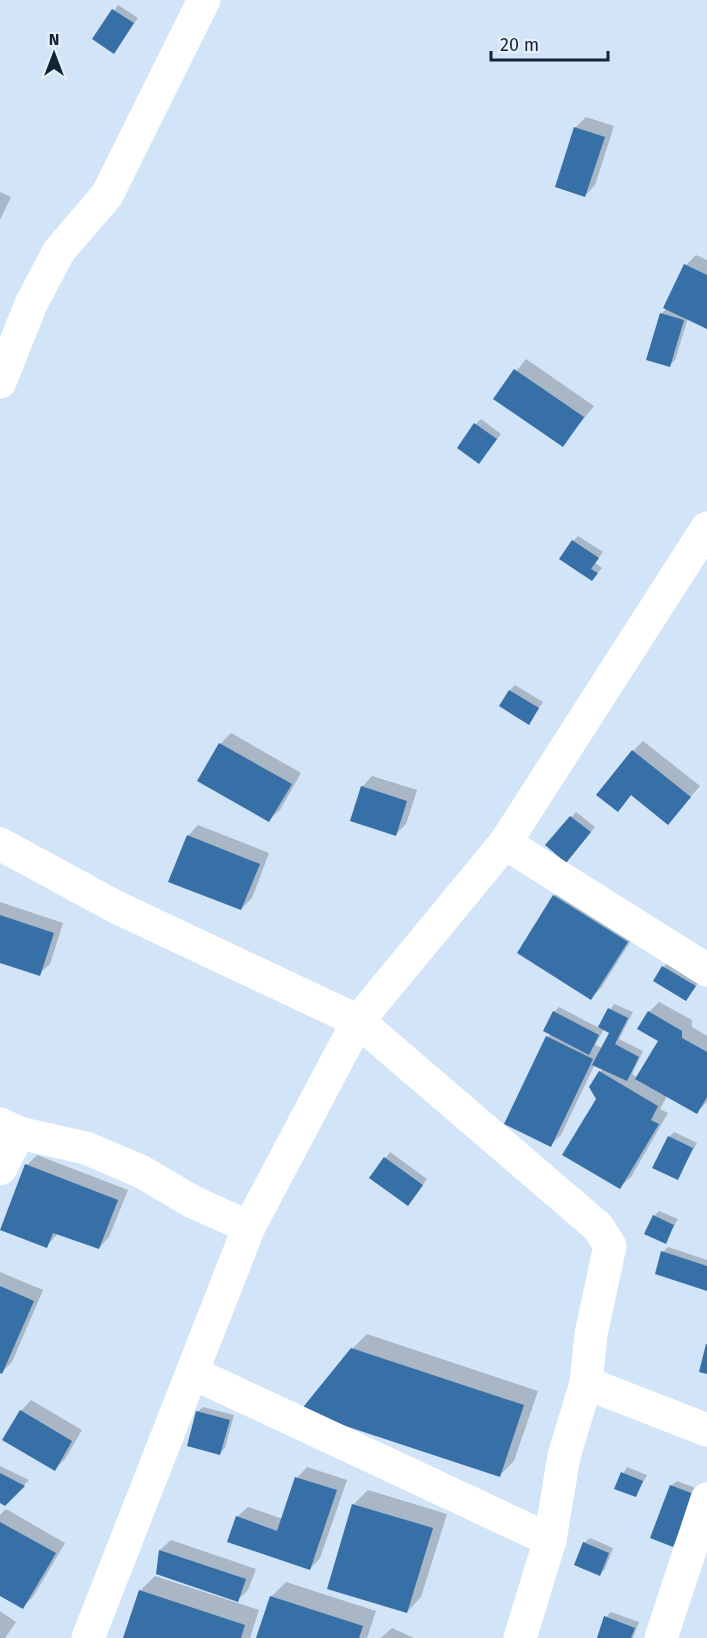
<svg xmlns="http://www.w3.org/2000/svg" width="707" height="1638" font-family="'Fira Sans',sans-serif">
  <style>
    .shadow { fill: #0003; fill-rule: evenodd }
    .building { fill: #3670a7 }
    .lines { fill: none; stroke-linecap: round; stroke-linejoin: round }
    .minor { stroke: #fff; stroke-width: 33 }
  </style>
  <rect width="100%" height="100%" fill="#d2e4f7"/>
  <g class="shadow">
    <path d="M118,5L138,18L114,52L94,39Z"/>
    <path d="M586,117L614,126L595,185L585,196L575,128Z"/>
    <path d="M0,192L11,197L0,220Z"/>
    <path d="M696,255L707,260V327L688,318L675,360L670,365L661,314L667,308L686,265Z"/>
    <path d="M526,359L594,406L563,445L495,398Z"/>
    <path d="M481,419L501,434L484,456L476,424Z"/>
    <path d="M578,536L603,552L595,563L602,568L592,579L573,541Z"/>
    <path d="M515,685L543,702L529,723L510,690Z"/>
    <path d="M231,733L301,773L280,810L269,820L220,744Z"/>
    <path d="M643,741L700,786L668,823L632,794L618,810L633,751Z"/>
    <path d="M372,776L417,790L406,824L396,834L362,787Z"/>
    <path d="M576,812L595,827L571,856L547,845Z"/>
    <path d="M198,825L269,853L252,898L241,909L188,836Z"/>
    <path d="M565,886L637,931L601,988L591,998L554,896Z"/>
    <path d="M0,902L63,923L50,964L39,974L0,961Z"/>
    <path d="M668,961L700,981L686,999L655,980Z"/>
    <path d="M659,1002L692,1020V1027L707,1036V1102L697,1112L667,1096L660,1109L668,1113L631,1177L620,1187L597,1100L600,1072L603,1068L595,1064L561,1135L550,1145L548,1037L552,1033L554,1012L559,1007L599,1028L614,1004L633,1012L619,1039L643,1051L632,1074L638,1078L660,1040L649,1012ZM604,1029L611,1032L602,1048L595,1045Z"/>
    <path d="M674,1132L697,1143L677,1178L669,1137Z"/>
    <path d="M390,1152L427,1179L413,1199L371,1178Z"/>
    <path d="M37,1155L128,1190L109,1237L99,1248L58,1233L47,1246L27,1165Z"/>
    <path d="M659,1211L678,1219L665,1242L654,1216Z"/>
    <path d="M668,1247L707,1260V1289L663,1252Z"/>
    <path d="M0,1272L43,1290L12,1362L2,1372Z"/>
    <path d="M367,1334L538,1391L514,1461L499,1476L352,1349Z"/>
    <path d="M31,1400L82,1430L65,1459L55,1469L21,1411Z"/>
    <path d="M203,1407L234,1415L225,1448L220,1453L197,1412Z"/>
    <path d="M0,1466L29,1480L5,1504L0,1502Z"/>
    <path d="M307,1467L347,1480L320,1558L310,1569L237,1517L248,1507L283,1519L297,1478Z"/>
    <path d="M627,1467L647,1475L636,1495L616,1488Z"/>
    <path d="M677,1481L698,1489L678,1540L673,1545L671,1486Z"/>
    <path d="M368,1490L447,1514L421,1597L407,1612L353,1505Z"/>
    <path d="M6,1509L65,1543L33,1597L22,1607L0,1595V1515Z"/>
    <path d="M590,1538L613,1548L605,1569L600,1574L584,1543Z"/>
    <path d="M171,1540L256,1569L248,1590L238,1600L158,1573L160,1550Z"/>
    <path d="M155,1576L259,1610L250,1638H125L140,1591Z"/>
    <path d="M286,1582L376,1611L367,1638H258L271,1597Z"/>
    <path d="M0,1611L16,1622L5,1638H0Z"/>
    <path d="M611,1612L639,1622L633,1638H598L606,1617Z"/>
    <path d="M392,1628L414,1638H381Z"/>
  </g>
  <g class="building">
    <path d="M112,9L134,23L114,54L92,39Z"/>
    <path d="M574,127L605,137L585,197L555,187Z"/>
    <path d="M684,264L707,275V329L663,308Z"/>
    <path d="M660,313L684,320L670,367L646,360Z"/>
    <path d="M514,369L584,417L563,447L493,399Z"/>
    <path d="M474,423L497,439L479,464L457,448Z"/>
    <path d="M572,540L599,558L591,569L598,573L592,581L559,559Z"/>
    <path d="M509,690L539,708L529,725L499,706Z"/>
    <path d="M219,743L292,784L269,822L197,781Z"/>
    <path d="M632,750L691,797L668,825L631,795L618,812L596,795Z"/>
    <path d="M361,786L407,801L396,836L350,821Z"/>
    <path d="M570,816L591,832L566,863L545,845Z"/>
    <path d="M187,835L260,864L241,910L168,882Z"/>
    <path d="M553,895L628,942L591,1000L517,953Z"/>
    <path d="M0,915L54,933L40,976L0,963Z"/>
    <path d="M662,966L696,986L686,1001L653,981Z"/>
    <path d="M608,1008L628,1018L615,1044L639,1057L627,1081L592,1065L609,1033L598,1027Z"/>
    <path d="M553,1011L599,1035L589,1055L543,1031Z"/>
    <path d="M648,1011L682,1031V1038L707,1052V1097L697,1114L635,1079L658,1041L637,1029Z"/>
    <path d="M546,1036L593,1059L551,1147L504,1124Z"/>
    <path d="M599,1071L658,1106L651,1120L659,1124L620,1189L562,1155L596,1099L589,1087Z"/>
    <path d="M668,1136L693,1148L678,1180L652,1168Z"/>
    <path d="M384,1157L423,1185L408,1206L369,1178Z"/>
    <path d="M25,1164L118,1200L99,1249L53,1233L47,1248L0,1230Z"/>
    <path d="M653,1215L674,1225L666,1244L644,1234Z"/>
    <path d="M661,1251L707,1266V1291L655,1274Z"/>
    <path d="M0,1286L34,1301L2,1374L0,1373Z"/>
    <path d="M706,1344H707V1374L699,1372Z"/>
    <path d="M351,1348L524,1405L500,1477L300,1411Z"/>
    <path d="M20,1410L72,1441L55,1471L2,1440Z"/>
    <path d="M196,1411L230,1420L220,1455L187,1446Z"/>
    <path d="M621,1472L643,1481L636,1497L614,1489Z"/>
    <path d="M0,1473L25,1486L5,1506L0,1503Z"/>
    <path d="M295,1477L337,1490L310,1570L227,1542L236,1516L277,1531Z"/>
    <path d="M670,1485L694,1494L673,1547L650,1538Z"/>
    <path d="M352,1504L433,1528L407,1613L327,1589Z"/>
    <path d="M0,1522L56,1553L23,1609L0,1596Z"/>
    <path d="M583,1542L609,1553L600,1576L574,1565Z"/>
    <path d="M159,1550L246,1579L238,1602L156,1574Z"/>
    <path d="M139,1590L245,1625L241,1638H123Z"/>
    <path d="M270,1596L363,1626L359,1638H256Z"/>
    <path d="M604,1616L635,1628L631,1638H597Z"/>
  </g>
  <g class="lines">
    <g class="minor">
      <path d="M0,382L31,304L59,251L107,195L204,0"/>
      <path d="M505,843L707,970"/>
      <path d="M0,844L116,907L358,1021L598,1227L610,1246L591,1334L586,1383L564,1456L550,1540L520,1638"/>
      <path d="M0,1124L19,1133L86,1148L142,1172L193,1202L249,1227"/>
      <path d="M0,1169L19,1133"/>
      <path d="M193,1373L550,1540"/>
      <path d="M586,1383L707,1430"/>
      <path d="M88,1638L249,1227L358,1021L505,843L707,528"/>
      <path d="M661,1638L707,1499"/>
    </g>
  </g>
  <g transform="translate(54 54)" stroke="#e7f0f9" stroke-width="4.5" paint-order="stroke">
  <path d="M0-4.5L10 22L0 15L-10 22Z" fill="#132435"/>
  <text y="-9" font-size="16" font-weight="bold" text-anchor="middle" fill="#132435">N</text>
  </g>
  <path d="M491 51v9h117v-9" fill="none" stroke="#132435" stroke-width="3"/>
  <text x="500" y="51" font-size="18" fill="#132435" stroke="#e7f0f9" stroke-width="4.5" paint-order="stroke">20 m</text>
</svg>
